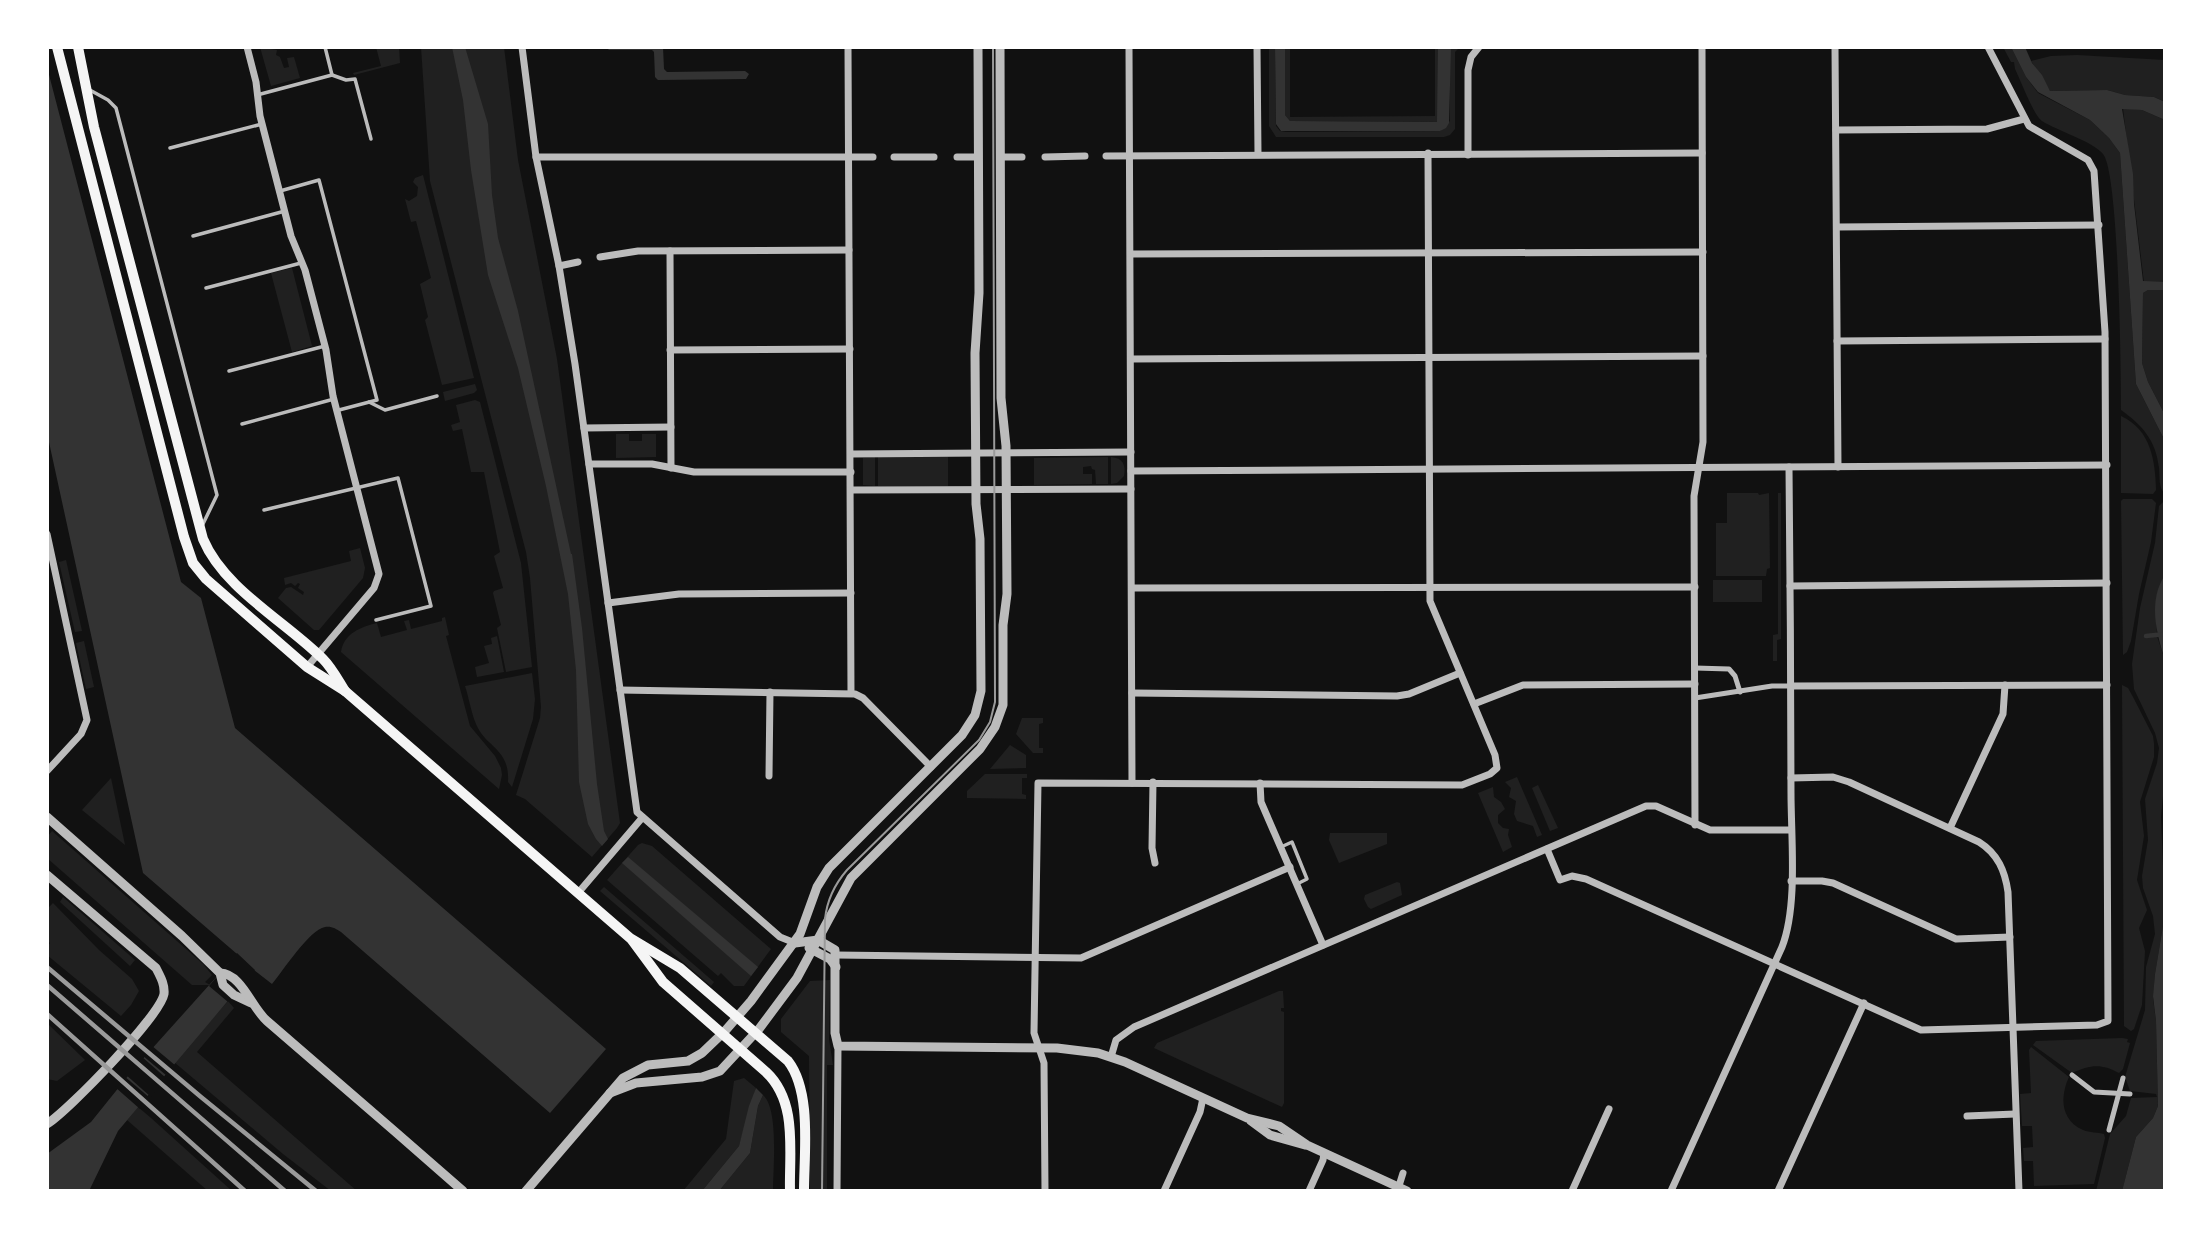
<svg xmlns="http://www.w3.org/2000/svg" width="2212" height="1238" font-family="Manrope,sans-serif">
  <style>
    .green { fill: #202020 }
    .water { fill: #333 }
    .pier { fill: #111 }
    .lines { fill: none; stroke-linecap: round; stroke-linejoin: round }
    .stream { stroke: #333; stroke-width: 4.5 }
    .service { stroke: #bcbcbc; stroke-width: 3.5 }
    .pedestrian { stroke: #bcbcbc; stroke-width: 5 }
    .minor { stroke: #bcbcbc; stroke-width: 7 }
    .tertiary { stroke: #bcbcbc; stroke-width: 9 }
    .secondary { stroke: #f5f5f5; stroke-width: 10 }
    .tram { stroke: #9a9a9a; stroke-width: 2 }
    .rail { stroke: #9a9a9a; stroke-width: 4.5 }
  </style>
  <rect width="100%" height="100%" fill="#111"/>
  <g class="green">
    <path d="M260,47L277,50L276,55L280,57L284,68L289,67L287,58L294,57L300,78L271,86Z"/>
    <path d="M376,47H399L400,63L354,75L353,73L381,66Z"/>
    <path d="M421,47H504L518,160L557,359L620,823L617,828L592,857L525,799L516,795L540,718L541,707L530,578L526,552L430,181Z"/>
    <path d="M1269,47H1275L1276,126L1280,131L1286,132L1440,131L1450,121V51L1451,47H1460L1455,52V129L1450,135L1444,137H1276L1269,126Z"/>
    <path d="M1285,47H1290V117L1435,116V47H1438V122L1290,121L1285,115Z"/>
    <path d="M2003,47H2011L2026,77L2038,93L2090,120L2109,138L2120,153L2136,384L2165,441V494C2158,487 2160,477 2159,468C2156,440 2142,425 2121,410C2121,373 2119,173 2103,154C2092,141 2058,131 2042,121C2033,114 2021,81 2015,69L2014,62H2011Z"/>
    <path d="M2077,55L2165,60V102L2154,97L2125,95L2107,90L2050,91L2031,61L2051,56Z"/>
    <path d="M2123,108L2142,110L2165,120V282H2144Z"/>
    <path d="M423,175L474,378L442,385L425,320L428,317L420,284L431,278L416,221L411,222L405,199L409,201L417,196L418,187L413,182L415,178Z"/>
    <path d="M292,268L312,346L292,352L271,273Z"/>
    <path d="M2148,290H2165V415L2148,382L2142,363L2143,293Z"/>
    <path d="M475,384L477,390L474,393L445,401L443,392Z"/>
    <path d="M475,400L480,402L521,563L532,667L506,672L497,628L501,625L493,593L494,591L503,588L494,556L500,552L484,472H471L462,429L453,431L451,425L460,422L456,405Z"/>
    <path d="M2121,416C2151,430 2155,460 2156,490L2153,494L2121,493Z"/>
    <path d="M616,434H629V441H642V434H656V457L616,458Z"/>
    <path d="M875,457V486L863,485V458Z"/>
    <rect x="878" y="457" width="70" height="29"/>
    <path d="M1108,457V484H1096L1095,470L1092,469L1091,466L1083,467V474H1092V484L1034,485V458Z"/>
    <path d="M1111,457C1123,458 1126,465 1124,476L1117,483L1111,484Z"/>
    <path d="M1727,493H1758L1759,495L1769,493L1770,568L1767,569L1766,576H1716V523H1727Z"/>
    <path d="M1778,493H1781V639L1777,640V661H1773V635L1778,634Z"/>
    <path d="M2123,499H2152L2156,503L2151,542L2139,594L2131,641L2127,652L2123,655L2121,501Z"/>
    <path d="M2165,500V575L2157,595L2156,611L2157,636L2165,660V775L2161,817L2165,914L2155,974L2153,999L2156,1021L2158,1106L2153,1118L2136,1137L2122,1191H2096L2110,1134L2126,1116L2131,1098L2157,1097L2156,1094L2130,1091L2125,1077L2145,1010L2146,967L2155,934L2153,916L2143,888L2142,876L2148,840L2145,799L2157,763L2159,748L2155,733L2134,689L2132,664L2140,608L2155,543L2159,506Z"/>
    <path d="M360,548L365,568L363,578L319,630H314L278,598L286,588L291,587L303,595L304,592L298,588L300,584L298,583L295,586L291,583L285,585L284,578L351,561L349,551Z"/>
    <path d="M66,560L82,631L75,632L59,562Z"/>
    <rect x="1713" y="580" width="49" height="22"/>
    <path d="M445,617L449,635L446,636L470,726L495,756L501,768L502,775L499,789L341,652C344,633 361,627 377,623L381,637L407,630L404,621L409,620L411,629L442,621V618Z"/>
    <path d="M497,636L504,672L477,677L475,667L489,663L484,646L492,644L491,638Z"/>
    <path d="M84,641L94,687L86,689L76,643Z"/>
    <path d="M532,673L535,699L533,719L512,787L508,782C510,748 486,748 476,724C471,712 469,698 465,686Z"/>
    <path d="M2122,685L2128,688L2133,697L2153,736L2154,744V757L2140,802L2144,836L2137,880L2147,910L2139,928L2145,951L2142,1005L2134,1029L2131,1031L2124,1026Z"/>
    <path d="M1022,718H1043V723L1039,724V748H1043V753H1033L1016,734Z"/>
    <path d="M1010,745L1026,755V768L990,769Z"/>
    <path d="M985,774H1027V778H1022V794L1026,795V799L967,798V791Z"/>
    <path d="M1517,777L1542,835L1537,837L1533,826L1517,821L1514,814L1516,801L1509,797L1511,788L1505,782Z"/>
    <path d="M111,778L125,845L82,810Z"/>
    <path d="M1538,785L1558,828L1550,831L1532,788Z"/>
    <path d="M1493,787L1494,797L1501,802L1505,809L1498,815V823L1503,828L1509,829L1508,835L1512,847L1503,852L1478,793Z"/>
    <path d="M52,831L203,964L212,975L205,982L210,985H192L47,858V837Z"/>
    <path d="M1330,833H1387V844L1339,863L1329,840Z"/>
    <path d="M642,843L652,846L771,949L744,986H734L721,973L718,976L607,880L638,845Z"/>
    <path d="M1397,882L1400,883L1402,895L1371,909L1368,907L1364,899L1365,895Z"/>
    <path d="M604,887L714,982L711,986L600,891Z"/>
    <path d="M63,897L135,960L130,966L60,902Z"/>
    <path d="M53,903L99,950L132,979L139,991L131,1005L121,1016L47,955V947L50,943L47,940V909Z"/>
    <path d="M830,980L829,1039L833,1065H827V1191H810L809,1056L781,1032V1019L810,981Z"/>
    <path d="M1279,991H1283L1284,1008H1281V1011L1284,1012V1103L1282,1107L1154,1048L1157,1043Z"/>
    <path d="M228,1001L234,1008L197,1052L357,1191H331L283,1154L174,1062Z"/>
    <path d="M47,1023L85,1060L57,1081L47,1079Z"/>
    <path d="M2122,1038L2128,1039L2127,1042L2130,1043L2123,1069L2119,1073C2101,1063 2090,1065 2072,1073L2033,1045L2036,1041Z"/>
    <path d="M2031,1047L2069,1077C2060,1096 2060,1120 2083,1130C2090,1133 2098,1132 2104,1134L2105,1138L2094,1184L2034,1186L2033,1161H2024L2023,1148L2033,1147L2032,1126H2022L2020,1094L2031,1093L2029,1050Z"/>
    <path d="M744,1078L756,1088L739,1146L702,1191H683L726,1139L734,1081Z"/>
    <path d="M763,1095C779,1109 773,1169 773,1191H719L750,1153L758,1106Z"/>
    <path d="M138,1107L151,1118L232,1191H208L127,1120Z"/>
  </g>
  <g class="water">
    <path d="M452,47H465L488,124L492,195L498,238L518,311L571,554H572L582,628L597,784L604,831L608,839L602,846L596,839L588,824L579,782L576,670L568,594L546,486L518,368L488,275L471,170L463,100Z"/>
    <path d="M606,47H663L664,69L667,72L745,71L749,74L746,79L658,80L655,77L654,52L652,50H609Z"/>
    <path d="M1275,47H1285V115L1290,121L1437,122L1438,48L1451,47L1449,123L1446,128L1440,131H1281L1276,124Z"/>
    <path d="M2011,47H2025L2032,63L2042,75L2050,91L2107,90L2125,95L2154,97L2165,102V120L2142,110L2122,109L2133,174L2134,204L2143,281L2165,282V290H2148L2143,293L2142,363L2148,382L2165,415V441L2136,384L2120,153L2109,138L2090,120L2038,92L2026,77Z"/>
    <path d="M47,67L181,582L201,598L235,728L606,1049L550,1113L341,932C336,929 332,926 325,927C309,930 283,971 272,984L254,970L118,1131L89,1191H47V1154L91,1122L132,1071L237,954L143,873L47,433Z"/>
    <path d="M2165,575V660C2156,633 2148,600 2165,575Z"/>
    <path d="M628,857L758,967L751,976L622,863Z"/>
    <path d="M2165,914V1191H2122L2136,1137L2153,1118L2158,1106L2156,1021L2153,996L2155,974Z"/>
    <path d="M756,1088L763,1095L758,1106L750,1153L719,1191H702L739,1146L749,1106Z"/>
  </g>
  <g class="pier">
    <path d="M237,953L255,970L228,1002L209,986Z"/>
    <path d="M151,1045L176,1066L167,1076L142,1055Z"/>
    <path d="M141,1056L166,1078L151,1097L125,1074Z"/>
    <path d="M124,1076L150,1098L140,1109L115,1087Z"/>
  </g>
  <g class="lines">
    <path class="stream" d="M2146,636L2165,634"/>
    <g class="service">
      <path d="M332,75L346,80L355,79L371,139"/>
      <path d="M88,89L108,100L116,108L217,495L202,526"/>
      <path d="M257,95L332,75L325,47"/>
      <path d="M170,148L262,124"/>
      <path d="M280,191L319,180L377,400L339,410"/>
      <path d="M193,236L285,211"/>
      <path d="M206,288L301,263"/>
      <path d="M229,371L325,346"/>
      <path d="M369,402L385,410L437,396"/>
      <path d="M242,424L334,399"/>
      <path d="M264,510L398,478L431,606L376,620"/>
      <path d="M1281,847L1292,842L1307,879L1297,884"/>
    </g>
    <g class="pedestrian">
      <path d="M1695,668L1729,669L1735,676L1740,692"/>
      <path d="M1695,698L1772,686H1791"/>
      <path d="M2072,1075L2094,1092L2130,1094"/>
      <path d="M2109,1130L2123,1078"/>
    </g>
    <g class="minor">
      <path d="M247,47L256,82L260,116L291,236L305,270L326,350L333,396L379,574L374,588L307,667"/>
      <path d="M522,47L536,157L559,266L575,364L637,812L780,937L795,943"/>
      <path d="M848,47L851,693"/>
      <path d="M1129,47L1132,783"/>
      <path d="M1257,47L1258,154"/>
      <path d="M1835,47L1838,467"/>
      <path d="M1836,130L1987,129L2024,119"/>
      <path d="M1468,155V70L1471,57L1479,47"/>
      <path d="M1106,156L1702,153"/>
      <path d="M536,157H873"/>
      <path d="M894,157H934"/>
      <path d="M957,157H978"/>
      <path d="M1000,157H1022"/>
      <path d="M1045,157L1085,156"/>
      <path d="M1837,227L2099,225"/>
      <path d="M670,251L671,468"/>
      <path d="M1131,254L1703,252"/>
      <path d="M600,257L638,251L849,250"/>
      <path d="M559,266L578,262"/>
      <path d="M1837,341L2105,339"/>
      <path d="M670,350L850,349"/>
      <path d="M1131,359L1703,356"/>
      <path d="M584,428L671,427"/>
      <path d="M851,454L1131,452"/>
      <path d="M589,464H652L694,472H851"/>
      <path d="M1131,471L2107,465"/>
      <path d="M851,490L1131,489"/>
      <path d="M47,534L87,720L81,734L47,771"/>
      <path d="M1790,586L2107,583"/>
      <path d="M1132,588L1695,587"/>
      <path d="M608,603L679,594L851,593"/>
      <path d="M1791,686L2107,685"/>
      <path d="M620,690L855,694L863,698L931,767"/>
      <path d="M1132,693L1397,696L1409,694L1460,673"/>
      <path d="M1474,704L1523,685L1695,684"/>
      <path d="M769,776L770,692"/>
      <path d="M1791,778L1833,777L1849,782L1979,842C1998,854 2005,871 2008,892L2019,1191"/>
      <path d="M1153,782L1152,848L1155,863"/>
      <path d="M1260,783L1261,802L1323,945"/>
      <path d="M1695,825L1694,496L1703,442L1702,47"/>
      <path d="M1950,828L2003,714L2005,685"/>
      <path d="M1547,849L1560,880L1572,876L1586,879L1921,1030L2097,1025L2108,1021L2105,332L2094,171L2088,160L2029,126L1988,47"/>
      <path d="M1791,881H1822L1833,883L1956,939L2010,937"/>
      <path d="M578,893L642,818"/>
      <path d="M836,955L1081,958L1290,867"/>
      <path d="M1111,1057L1116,1040L1134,1027L1646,806H1656L1710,830H1791"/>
      <path d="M1967,1116L2015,1114"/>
      <path d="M1398,1189L1403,1173"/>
      <path d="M837,1191L838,1046"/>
      <path d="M1045,1191L1044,1063L1034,1033L1038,783L1462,785L1490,774L1497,768L1495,755L1430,601L1428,153"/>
      <path d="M1164,1191L1200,1112L1203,1098"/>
      <path d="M1309,1191L1323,1160L1324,1153"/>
      <path d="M1572,1191L1609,1109"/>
      <path d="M1671,1191L1782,947C1798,906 1791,838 1791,793C1791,684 1790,576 1789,467"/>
      <path d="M1778,1191L1864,1003"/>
    </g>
    <g class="tertiary">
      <path d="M47,817L182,936L220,973L223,985L234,995L251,1003"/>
      <path d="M47,875L156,968C160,976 165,984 164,994C160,1016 69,1110 47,1124"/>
      <path d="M795,943L818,940L835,950V1033L838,1046L1057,1048L1098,1053L1125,1062L1247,1118L1279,1126L1307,1145L1407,1191"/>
      <path d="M809,948L830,959L836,967"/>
      <path d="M220,973C242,974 251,1007 267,1021C332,1077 398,1134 463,1191"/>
      <path d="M610,1093L636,1083L702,1077L720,1071L759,1029L797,978L851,878L980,749L995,727L1003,705V625L1007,594L1006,446L1001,398L1000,47"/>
      <path d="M1251,1121L1270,1135L1305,1145"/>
      <path d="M526,1191L623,1078L648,1065L688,1061L702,1053L725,1031L751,1001L800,934L817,887L829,868L962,735L975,715L981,691L980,539L976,504L975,353L979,293L978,47"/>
    </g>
    <g class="secondary">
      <path d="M57,47L184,537L193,563L206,579L307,667L345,691L630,938L680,968L788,1061C812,1092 804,1153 804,1191"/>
      <path d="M78,47L94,127L203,539C224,589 285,621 323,659C332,668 338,680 345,691"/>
      <path d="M632,940L663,982L766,1072C798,1102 789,1151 790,1191"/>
    </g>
    <path class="tram" d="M822,1191L825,919C827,900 834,885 847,870L979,740L990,722L995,702L993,47"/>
    <g class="rail">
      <path d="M47,967L201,1097L316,1191"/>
      <path d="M47,985L285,1191"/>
      <path d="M47,1014L245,1191"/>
    </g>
  </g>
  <rect width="2212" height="1238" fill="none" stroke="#ffffff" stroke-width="98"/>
</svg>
